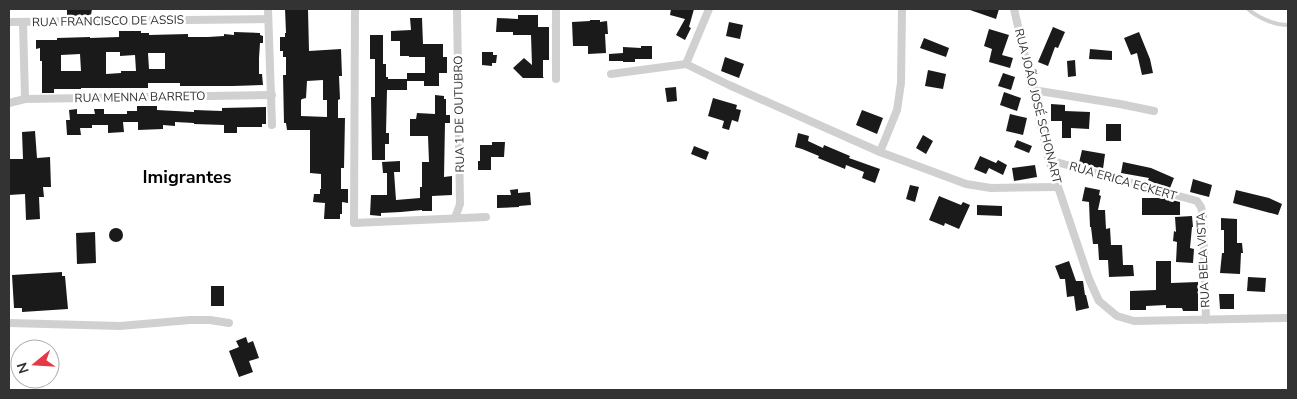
<svg xmlns="http://www.w3.org/2000/svg" width="1297" height="399" font-family="'Nunito Sans',sans-serif">
  <style>
    .building { fill: #1a1a1a; fill-rule: evenodd }
    .lines { fill: none; stroke-linecap: round; stroke-linejoin: round }
    .service { stroke: #d0d0d0; stroke-width: 4 }
    .minor { stroke: #d0d0d0; stroke-width: 8 }
    .labels { text-anchor: middle; stroke-width: 5; stroke-linejoin: round; paint-order: stroke }
    .street-label { font-size: 12px; fill: #333; stroke: #fff }
    .district-label { font-size: 18px; font-weight: bold; fill: #000; stroke: #fff }
  </style>
  <rect width="100%" height="100%" fill="#fff"/>
  <g class="building">
    <path d="M67,9H92L91,15L67,16Z"/>
    <path d="M285,9H308L309,51L341,49L342,76H339L340,99L338,100V118H345L344,168H341V189H348V203L342,202V214H340V219H324L325,203L313,202L314,194H320V189H321V174L310,173V130H287L286,123H284L283,75H286V57H283V51H280V37H285V33H286ZM323,80V100H327V117L301,116V100L302,99L306,98L307,81Z"/>
    <path d="M671,9H694L689,27L691,28L685,40L676,35L685,19L670,15Z"/>
    <path d="M971,9H999L996,19L970,10Z"/>
    <path d="M518,15H538V27H549V60H543V77L544,78H523L513,68L524,58L532,65L531,35H513V32H496L497,18L518,19Z"/>
    <path d="M410,18H422L423,44H443V57H447V73H439V86H424V81H407V73H425V57H409V56H400V41H391V31L411,30Z"/>
    <path d="M590,20H600V22L607,21L608,34H605L606,53L588,54V46H573L572,22L590,21Z"/>
    <path d="M729,22L743,25L740,39L726,36Z"/>
    <path d="M1053,27L1065,32L1058,48L1055,47L1048,66L1038,62Z"/>
    <path d="M989,29L1009,35L1002,55L1013,58L1010,68L989,62L992,49L984,46Z"/>
    <path d="M119,31H141V33H149V35L188,34V37H208L224,36V34L234,35V32L260,33V35L263,36V43H260L259,58V74H262L263,85L233,86H180V83H148V88H81V89H54V93H42V61H40V48L36,49V40H57V38L90,37V38L119,37ZM106,52H120V56L135,55L136,71H121V73L106,74ZM148,53H165V69H149ZM80,54L81,71H61V55Z"/>
    <path d="M1139,32L1150,59L1153,73L1142,75L1137,53L1131,55L1124,38Z"/>
    <path d="M370,35H383V64H386V77H388V79H407V90H387L386,133H389V144H385V160H372L371,97H375V59H370Z"/>
    <path d="M924,38L949,48L946,57L920,48Z"/>
    <path d="M641,46H652V59H635V62H623V61H609V54L623,53V47L641,48Z"/>
    <path d="M1090,49L1112,51V60L1089,59Z"/>
    <path d="M482,52H493V55H497L496,63H492V66L482,65Z"/>
    <path d="M725,57L744,64L739,78L721,71Z"/>
    <path d="M1075,60L1076,76L1068,77L1067,61Z"/>
    <path d="M928,70L946,74L943,89L925,86Z"/>
    <path d="M1003,73L1015,77L1011,90L998,86Z"/>
    <path d="M676,87L677,101L667,102L665,88Z"/>
    <path d="M1004,92L1021,98L1017,111L1000,105Z"/>
    <path d="M435,95L444,96V99H446V115H450V123H445L444,177L452,176V195L432,196V211H422V210L401,212L381,213V216L370,215L371,195H387V173H383L382,162L400,161V172H394L396,200L420,198V187H422V162H429L428,136H410V119H416L417,113L435,114Z"/>
    <path d="M713,98L737,105L736,109L741,110L738,122L732,120L729,130L722,128L724,121L708,116Z"/>
    <path d="M1051,104L1065,105V111L1090,112L1089,129L1071,128V138H1062V121H1051Z"/>
    <path d="M137,106H157V110L194,112V110L222,111V108L266,107V124H262V127H237V133H224V125L194,124V123L175,122V126L163,125V129L138,130V122H123L124,132L108,133V125H92V128H80L81,135H67L66,120H70L69,110L77,109V114H95L94,109H104V114H127V111H137Z"/>
    <path d="M862,110L883,118L877,134L856,125Z"/>
    <path d="M1010,114L1027,118L1023,135L1006,131Z"/>
    <rect x="1106" y="124" width="15" height="17"/>
    <path d="M35,131L37,158L50,157L51,187H43L44,197H39L40,219L26,220L25,194L9,195V159H23L22,132Z"/>
    <path d="M798,133L809,136L808,141L823,148L824,145L850,156L849,158L880,169L875,183L862,178L864,172L846,165L845,169L818,158L819,156L802,149L795,147Z"/>
    <path d="M923,135L933,141L926,154L916,148Z"/>
    <path d="M1017,140L1032,146L1029,153L1014,147Z"/>
    <path d="M492,142H505L504,157H491V170H478V161H480V145H492Z"/>
    <path d="M694,146L709,152L706,160L691,154Z"/>
    <path d="M1082,150L1105,154L1103,169L1079,163Z"/>
    <path d="M980,156L996,163L998,160L1007,165L1003,175L989,168L986,174L974,169Z"/>
    <path d="M1123,162L1151,168L1174,178L1170,188L1159,185L1148,180L1149,178L1121,173Z"/>
    <path d="M1035,165L1037,177L1014,181L1012,168Z"/>
    <path d="M1193,179L1212,185L1209,197L1190,192Z"/>
    <path d="M910,185L919,187L915,202L906,199Z"/>
    <path d="M1085,187L1100,190L1099,195L1101,196L1098,210H1105L1106,229L1110,228L1111,245H1122L1123,265H1133L1134,276L1109,277L1108,260H1099L1098,244H1093L1091,227H1090L1089,202L1082,201Z"/>
    <path d="M518,189V193L530,192L531,205L519,206V207L497,208V195H511L510,190Z"/>
    <path d="M1236,190L1269,198L1282,204L1278,215L1233,203Z"/>
    <path d="M939,196L961,205L963,202L970,205L959,229L945,223L944,226L929,220Z"/>
    <path d="M1142,198H1163L1180,202V215H1142Z"/>
    <path d="M977,205L1002,206V216L977,215Z"/>
    <path d="M1192,216L1193,227H1192L1190,248L1194,249L1193,263L1176,262L1177,242L1173,241L1174,231L1176,232L1175,217Z"/>
    <path d="M1221,218L1237,219V243H1242L1243,253H1241L1240,274L1220,273L1222,253H1224V230H1221Z"/>
    <circle cx="116" cy="235" r="7"/>
    <path d="M95,232L96,263L77,264L76,233Z"/>
    <path d="M1069,261L1076,281H1083L1085,295H1086L1089,308L1076,311L1074,296L1067,297L1065,279H1060L1055,266Z"/>
    <path d="M1156,261H1171V283L1198,282V311H1183L1182,308H1166V305L1146,306V310H1130V291L1156,290Z"/>
    <path d="M62,272V276H65L68,309L22,312V308H14L12,275Z"/>
    <path d="M1248,277L1266,278L1265,292L1247,291Z"/>
    <rect x="211" y="286" width="13" height="20"/>
    <path d="M1219,294H1234V309H1220Z"/>
    <path d="M246,337L248,343L253,341L259,358L249,361L253,372L239,377L229,351L239,347L236,341Z"/>
  </g>
  <g class="lines">
    <path class="service" d="M1248,9C1258,18 1275,25 1288,25"/>
    <g class="minor">
      <path d="M268,9L272,125"/>
      <path d="M355,9L354,223L486,217"/>
      <path d="M556,9V79"/>
      <path d="M1014,9L1049,160L1089,279L1099,301L1117,316L1134,321L1288,318"/>
      <path d="M9,22L268,19"/>
      <path d="M23,22L25,99"/>
      <path d="M686,64L709,9"/>
      <path d="M611,74L686,64L729,85L880,152L966,184L991,188L1057,187"/>
      <path d="M1033,90L1120,104L1154,111"/>
      <path d="M9,103L25,99L272,95"/>
      <path d="M880,152L897,110L901,83L902,9"/>
      <path d="M1049,160L1197,201L1201,207L1203,215L1206,320"/>
      <path d="M455,218L460,204L457,9"/>
      <path d="M9,323L120,326L190,320H210L229,323"/>
    </g>
  </g>
  <g class="labels">
    <g class="street-label">
      <text transform="translate(108 21) rotate(-1)" y="4">RUA FRANCISCO DE ASSIS</text>
      <text transform="translate(140 97) rotate(-1)" y="4">RUA MENNA BARRETO</text>
      <text transform="translate(1038 106) rotate(76)" y="4">RUA JOÃO JOSÉ SCHONART</text>
      <text transform="translate(459 114) rotate(-91)" y="4">RUA 1 DE OUTUBRO</text>
      <text transform="translate(1123 181) rotate(16)" y="4">RUA ERICA ECKERT</text>
      <text transform="translate(1203 260) rotate(-93)" y="4">RUA BELA VISTA</text>
    </g>
    <g class="district-label">
      <text x="187" y="183">Imigrantes</text>
    </g>
  </g>
  <rect width="1297" height="399" fill="none" stroke="#333333" stroke-width="20"/>
  <g transform="translate(35 364) rotate(252)"><circle r="24" fill="#ffffff" stroke="#adadad"/>
  <path d="M0-4L9 19L0 12L-9 19Z" fill="#e63946"/>
  <text y="-8" font-size="14" font-weight="bold" text-anchor="middle" fill="#333333">N</text>
  </g>
</svg>
